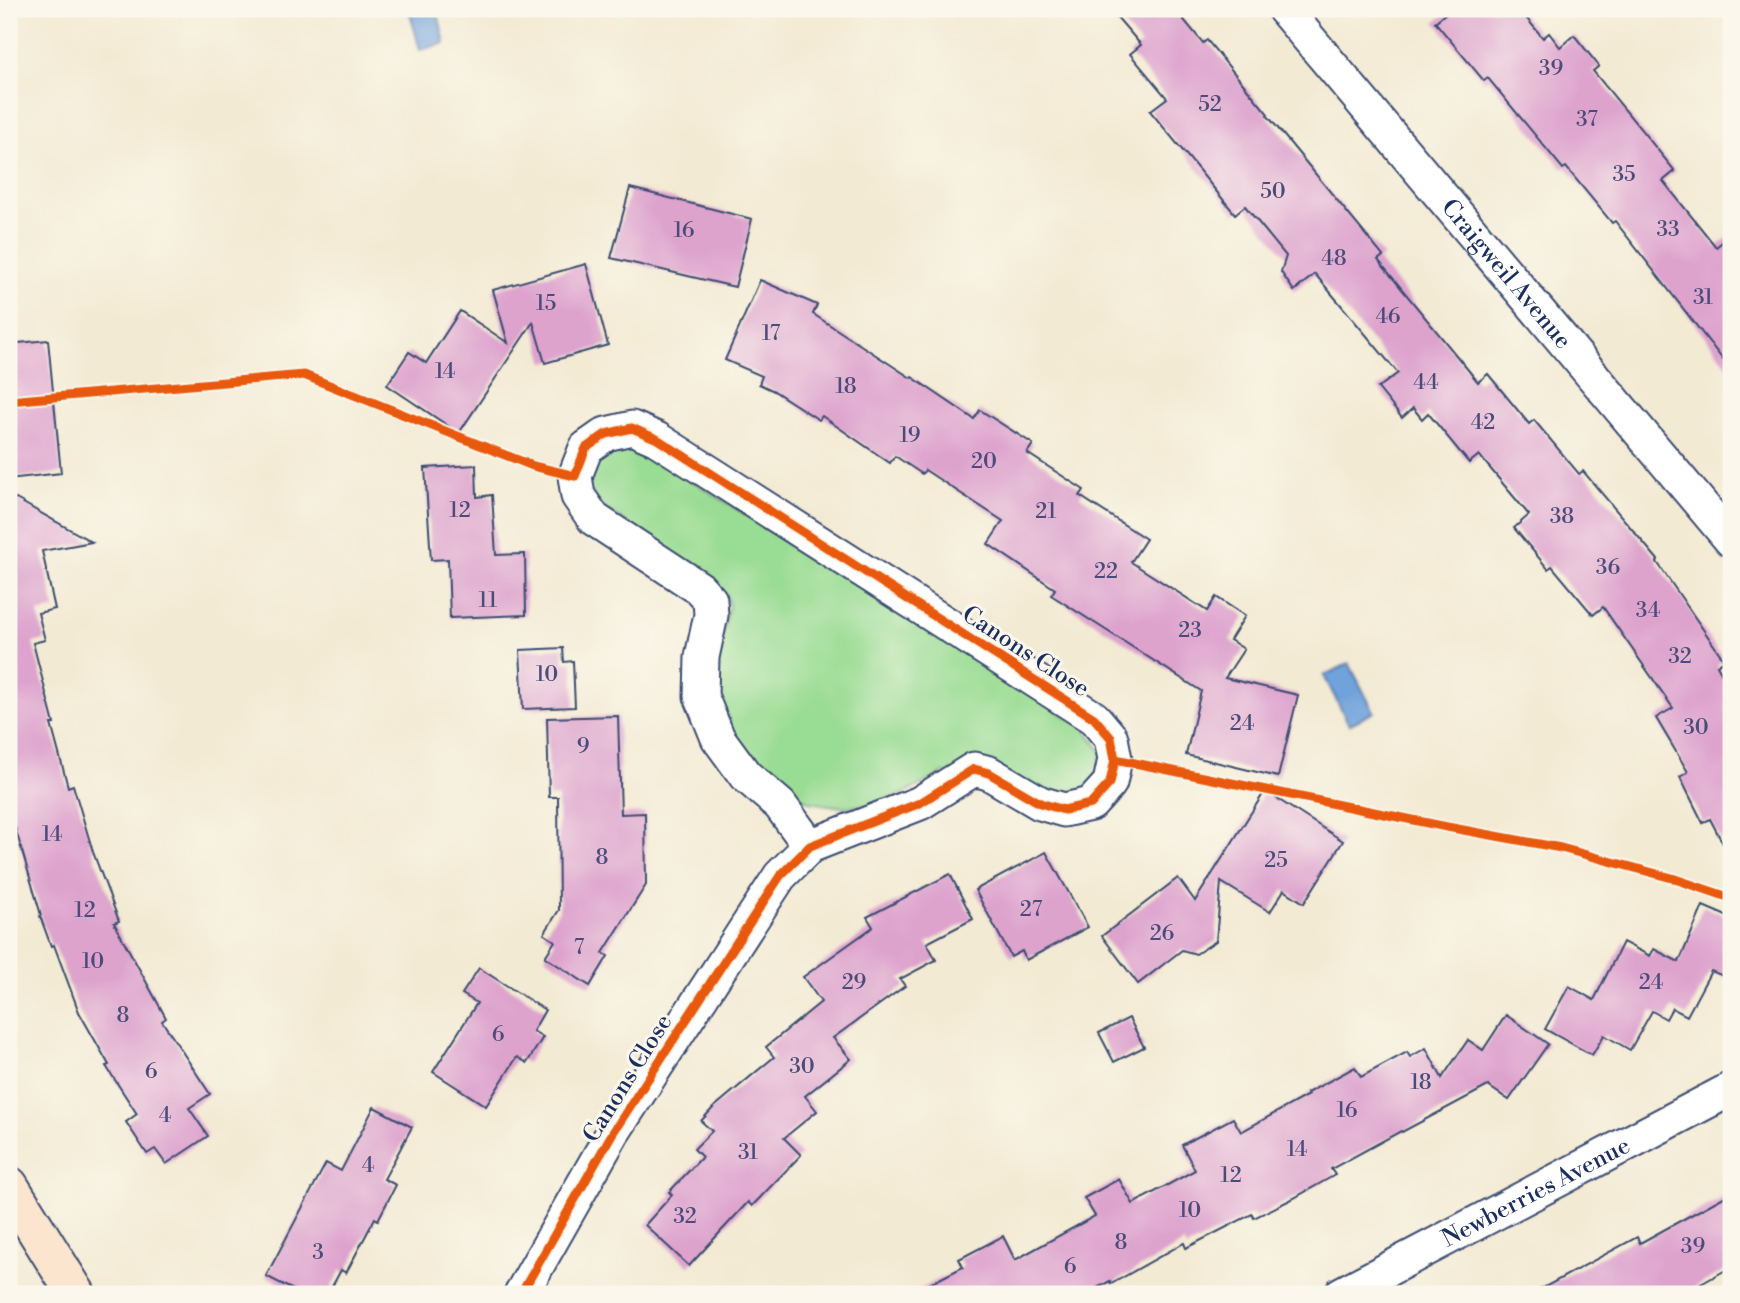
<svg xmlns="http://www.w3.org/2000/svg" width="1740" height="1303" font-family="'Libre Bodoni',serif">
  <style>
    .green { fill: #99dc93; stroke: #5a8678; stroke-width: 2 }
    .water { fill: #6fa2db; stroke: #45689c; stroke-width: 2 }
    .building { fill: #dda3cd }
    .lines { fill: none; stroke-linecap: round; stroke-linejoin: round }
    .street-casing { stroke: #3b4b70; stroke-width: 37 }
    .secondary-casing { stroke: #3b4b70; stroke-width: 42 }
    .street { stroke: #fff; stroke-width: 33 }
    .secondary { stroke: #fbe5cf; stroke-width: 38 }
    .cycleway-casing { stroke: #fbf7ec; stroke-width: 13 }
    .cycleway { stroke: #e8590c; stroke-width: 9 }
    .labels { text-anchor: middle; stroke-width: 6; stroke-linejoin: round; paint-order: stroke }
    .number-label { font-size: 21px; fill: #4c4c7a }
    .street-label { font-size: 24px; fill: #1b2f5e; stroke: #fbf7ec }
  </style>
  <rect width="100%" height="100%" fill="#fbf7ec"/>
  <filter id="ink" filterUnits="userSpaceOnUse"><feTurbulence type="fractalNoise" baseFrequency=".0143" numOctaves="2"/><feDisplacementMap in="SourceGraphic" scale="14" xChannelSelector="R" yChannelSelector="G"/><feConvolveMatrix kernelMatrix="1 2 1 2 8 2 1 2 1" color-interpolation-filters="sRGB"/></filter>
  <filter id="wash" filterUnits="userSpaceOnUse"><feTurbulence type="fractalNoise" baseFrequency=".00686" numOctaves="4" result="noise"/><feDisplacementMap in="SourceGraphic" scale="28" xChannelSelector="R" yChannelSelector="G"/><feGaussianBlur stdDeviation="1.57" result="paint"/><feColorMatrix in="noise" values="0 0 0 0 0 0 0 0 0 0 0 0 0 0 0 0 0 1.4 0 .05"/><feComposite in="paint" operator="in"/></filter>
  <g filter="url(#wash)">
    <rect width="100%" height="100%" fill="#f3ead3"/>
    <path class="green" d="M631,442L1084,728L1102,752C1095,778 1097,786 1068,795L944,773L883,804L843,807L810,802L773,783L734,737L723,711L718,684L719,651L729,606L727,596L716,584L600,505L589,489C595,451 593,452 631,442Z"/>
    <g class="water">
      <path d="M409,9H437L445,43L420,50Z"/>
      <path d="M1349,663L1374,712L1349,725L1324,676Z"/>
    </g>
    <g id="blocks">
      <g class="building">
        <path d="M1110,9H1175L1203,43L1207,40L1268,114L1267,115L1383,256L1378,260L1478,382L1488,374L1529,424L1534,420L1579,474L1583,471L1658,560L1657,562L1724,660L1717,665L1731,690V859L1710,819L1703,823L1680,777L1688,772L1656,718L1673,708L1603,607L1593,615L1552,566L1548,569L1514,528L1529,515L1479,455L1469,463L1428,413L1422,419L1413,408L1402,418L1378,388L1398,373L1315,274L1294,291L1281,272L1286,256L1245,206L1235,214L1150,111L1167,98L1130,54L1141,45Z"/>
        <path d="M1451,9H1519L1543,38L1549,33L1560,47L1574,35L1599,66L1593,71L1675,171L1663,181L1716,247L1731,235V370L1615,221L1612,223L1566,167L1563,169L1488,78L1484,81L1435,22Z"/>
        <path d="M630,188L752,219L735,287L611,258Z"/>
        <path d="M586,264L608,345L545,363L533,322L459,433L387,385L409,352L426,363L460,311L508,343L493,290Z"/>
        <path d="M760,280L817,305L813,314L911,378L912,377L974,419L980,410L1033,444L1027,453L1084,490L1080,496L1146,539L1131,562L1207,611L1216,597L1245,616L1230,640L1244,649L1225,678L1298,695L1278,777L1186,755L1201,691L1051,595L1055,589L988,544L1003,521L925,470L922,474L895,456L890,463L822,416L819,420L774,391L759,384L762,376L725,360Z"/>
        <path d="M48,340L61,473L9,479V344Z"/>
        <path d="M476,465L477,497L492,495L496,555L525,554L526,615L450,618L448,559L431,560L425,468Z"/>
        <path d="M9,495L92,542L42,551L55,609L38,613L45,640L33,643L54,724H51L68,787L73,785L93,852L119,921L114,923L166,1018L162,1021L210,1094L189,1108L208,1136L166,1164L155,1149L147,1154L126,1122L137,1114L106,1066L109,1065L79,1012L54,945L51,946L40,916L41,915L9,807Z"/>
        <path d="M563,648L564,662L573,661L575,707L523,709L520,650Z"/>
        <path d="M618,716L621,814L645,813L646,885L603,953L608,956L590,986L545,957L555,941L544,934L559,910L558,797H549L547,718Z"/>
        <path d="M1265,791L1343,841L1304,903L1284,890L1270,912L1221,882L1216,941L1196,954L1182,950L1138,984L1102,936L1178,878L1195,901Z"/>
        <path d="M1046,852L1088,927L1026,960L1022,951L1011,957L975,890Z"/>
        <path d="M950,874L973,919L927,943L936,960L900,979L905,986L833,1038L851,1059L805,1096L817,1111L784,1138L801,1155L752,1206L748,1202L689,1266L645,1225L672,1195L669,1192L702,1157L694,1149L712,1131L701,1121L713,1108L774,1057L766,1047L821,1002L803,977L873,927L867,917Z"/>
        <path d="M1703,906L1731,918V979L1711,971L1687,1016L1672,1008L1666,1019L1652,1011L1630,1050L1604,1035L1592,1055L1545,1029L1569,986L1594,1000L1623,942L1650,956L1654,949L1679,962Z"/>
        <path d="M479,968L545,1010L533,1031L543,1037L527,1063L517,1057L486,1106L433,1072L477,1003L462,994Z"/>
        <path d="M1506,1015L1548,1044L1509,1100L1488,1086L1402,1132L1401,1131L1331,1169L1335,1175L1294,1198L1254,1218L1252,1214L1186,1248L1184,1243L1111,1284L1110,1281L1086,1294H910L963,1267L959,1259L1003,1236L1015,1260L1095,1216L1084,1198L1119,1179L1133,1204L1195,1170L1182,1145L1233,1118L1241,1132L1308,1095L1307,1093L1355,1067L1361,1077L1407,1052L1410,1057L1426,1048L1442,1078L1468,1040L1483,1050Z"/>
        <path d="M1129,1018L1144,1047L1114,1062L1099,1033Z"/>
        <path d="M374,1107L412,1127L384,1179L396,1185L378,1220L375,1218L346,1273L341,1270L328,1294H301L266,1276L326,1163L341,1171Z"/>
        <path d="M1731,1193V1267L1683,1294H1532L1637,1237L1640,1243Z"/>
      </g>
    </g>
  </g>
  <g filter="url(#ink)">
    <use href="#blocks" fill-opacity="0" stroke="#3b4b70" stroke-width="2"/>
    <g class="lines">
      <g class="street-casing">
        <g id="street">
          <path id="s1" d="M1284,9L1731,540"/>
          <path d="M521,1294L612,1134L780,876L810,846L920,803L974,769L989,773L1040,803L1064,810L1091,804L1110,783L1115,759L1111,738L1094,718L657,439L632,428L606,434L586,448L575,476L578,496L594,519L699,588L710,600L711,615L702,657L701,696L718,738L745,775L780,805L810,846"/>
          <path id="s2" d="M1341,1294L1731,1089"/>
        </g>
      </g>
      <g class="secondary-casing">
        <path id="secondary" d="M9,1186L76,1294"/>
      </g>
      <use href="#street" class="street"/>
      <use href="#secondary" class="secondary"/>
      <g class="cycleway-casing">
        <g id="cycleway">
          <path d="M9,401L304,375L533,466L575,476L586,448L606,434L632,428L657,439L1094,718L1111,738L1115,759L1110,783L1091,804L1064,810L1040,803L989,773L974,769L920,803L810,846L780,876L612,1134L521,1294"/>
          <path d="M1115,759L1447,827L1561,848L1672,878L1731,898"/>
        </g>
      </g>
      <use href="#cycleway" class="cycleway"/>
    </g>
  </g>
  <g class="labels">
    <g class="number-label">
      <text x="1551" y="75">39</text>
      <text x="1210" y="111">52</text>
      <text x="1587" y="126">37</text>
      <text x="1624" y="181">35</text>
      <text x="1273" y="198">50</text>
      <text x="1668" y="236">33</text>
      <text x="684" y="237">16</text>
      <text x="1334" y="265">48</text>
      <text x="1703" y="304">31</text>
      <text x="546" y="310">15</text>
      <text x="1388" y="323">46</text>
      <text x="771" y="340">17</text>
      <text x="445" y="378">14</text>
      <text x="1426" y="389">44</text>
      <text x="846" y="393">18</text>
      <text x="1483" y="429">42</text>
      <text x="910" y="442">19</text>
      <text x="984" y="468">20</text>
      <text x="460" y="517">12</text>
      <text x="1046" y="518">21</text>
      <text x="1562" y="523">38</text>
      <text x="1608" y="574">36</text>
      <text x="1106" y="578">22</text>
      <text x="488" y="607">11</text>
      <text x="1648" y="617">34</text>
      <text x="1190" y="637">23</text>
      <text x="1680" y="663">32</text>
      <text x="547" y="681">10</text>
      <text x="1242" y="730">24</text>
      <text x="1696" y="734">30</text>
      <text x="583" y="753">9</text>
      <text x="52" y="841">14</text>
      <text x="602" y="864">8</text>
      <text x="1276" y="867">25</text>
      <text x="1031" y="916">27</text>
      <text x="85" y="917">12</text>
      <text x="1162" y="940">26</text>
      <text x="579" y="954">7</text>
      <text x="93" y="968">10</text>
      <text x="854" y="989">29</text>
      <text x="1651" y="989">24</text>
      <text x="123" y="1022">8</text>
      <text x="498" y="1041">6</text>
      <text x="802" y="1073">30</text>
      <text x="151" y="1078">6</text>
      <text x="1421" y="1089">18</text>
      <text x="1347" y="1117">16</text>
      <text x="165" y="1122">4</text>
      <text x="1297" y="1156">14</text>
      <text x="748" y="1159">31</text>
      <text x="368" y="1172">4</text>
      <text x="1231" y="1182">12</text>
      <text x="1190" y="1217">10</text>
      <text x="685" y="1223">32</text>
      <text x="1121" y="1249">8</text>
      <text x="1693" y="1253">39</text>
      <text x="318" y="1259">3</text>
      <text x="1070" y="1273">6</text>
    </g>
    <g class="street-label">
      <text dy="8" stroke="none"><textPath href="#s1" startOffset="346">Craigweil Avenue</textPath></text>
      <text transform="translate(1026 651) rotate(33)" y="8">Canons Close</text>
      <text transform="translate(627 1078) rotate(-58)" y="8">Canons Close</text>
      <text dy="8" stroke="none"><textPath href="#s2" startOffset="220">Newberries Avenue</textPath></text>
    </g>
  </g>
  <rect width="1740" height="1303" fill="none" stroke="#fbf7ec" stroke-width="35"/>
</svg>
